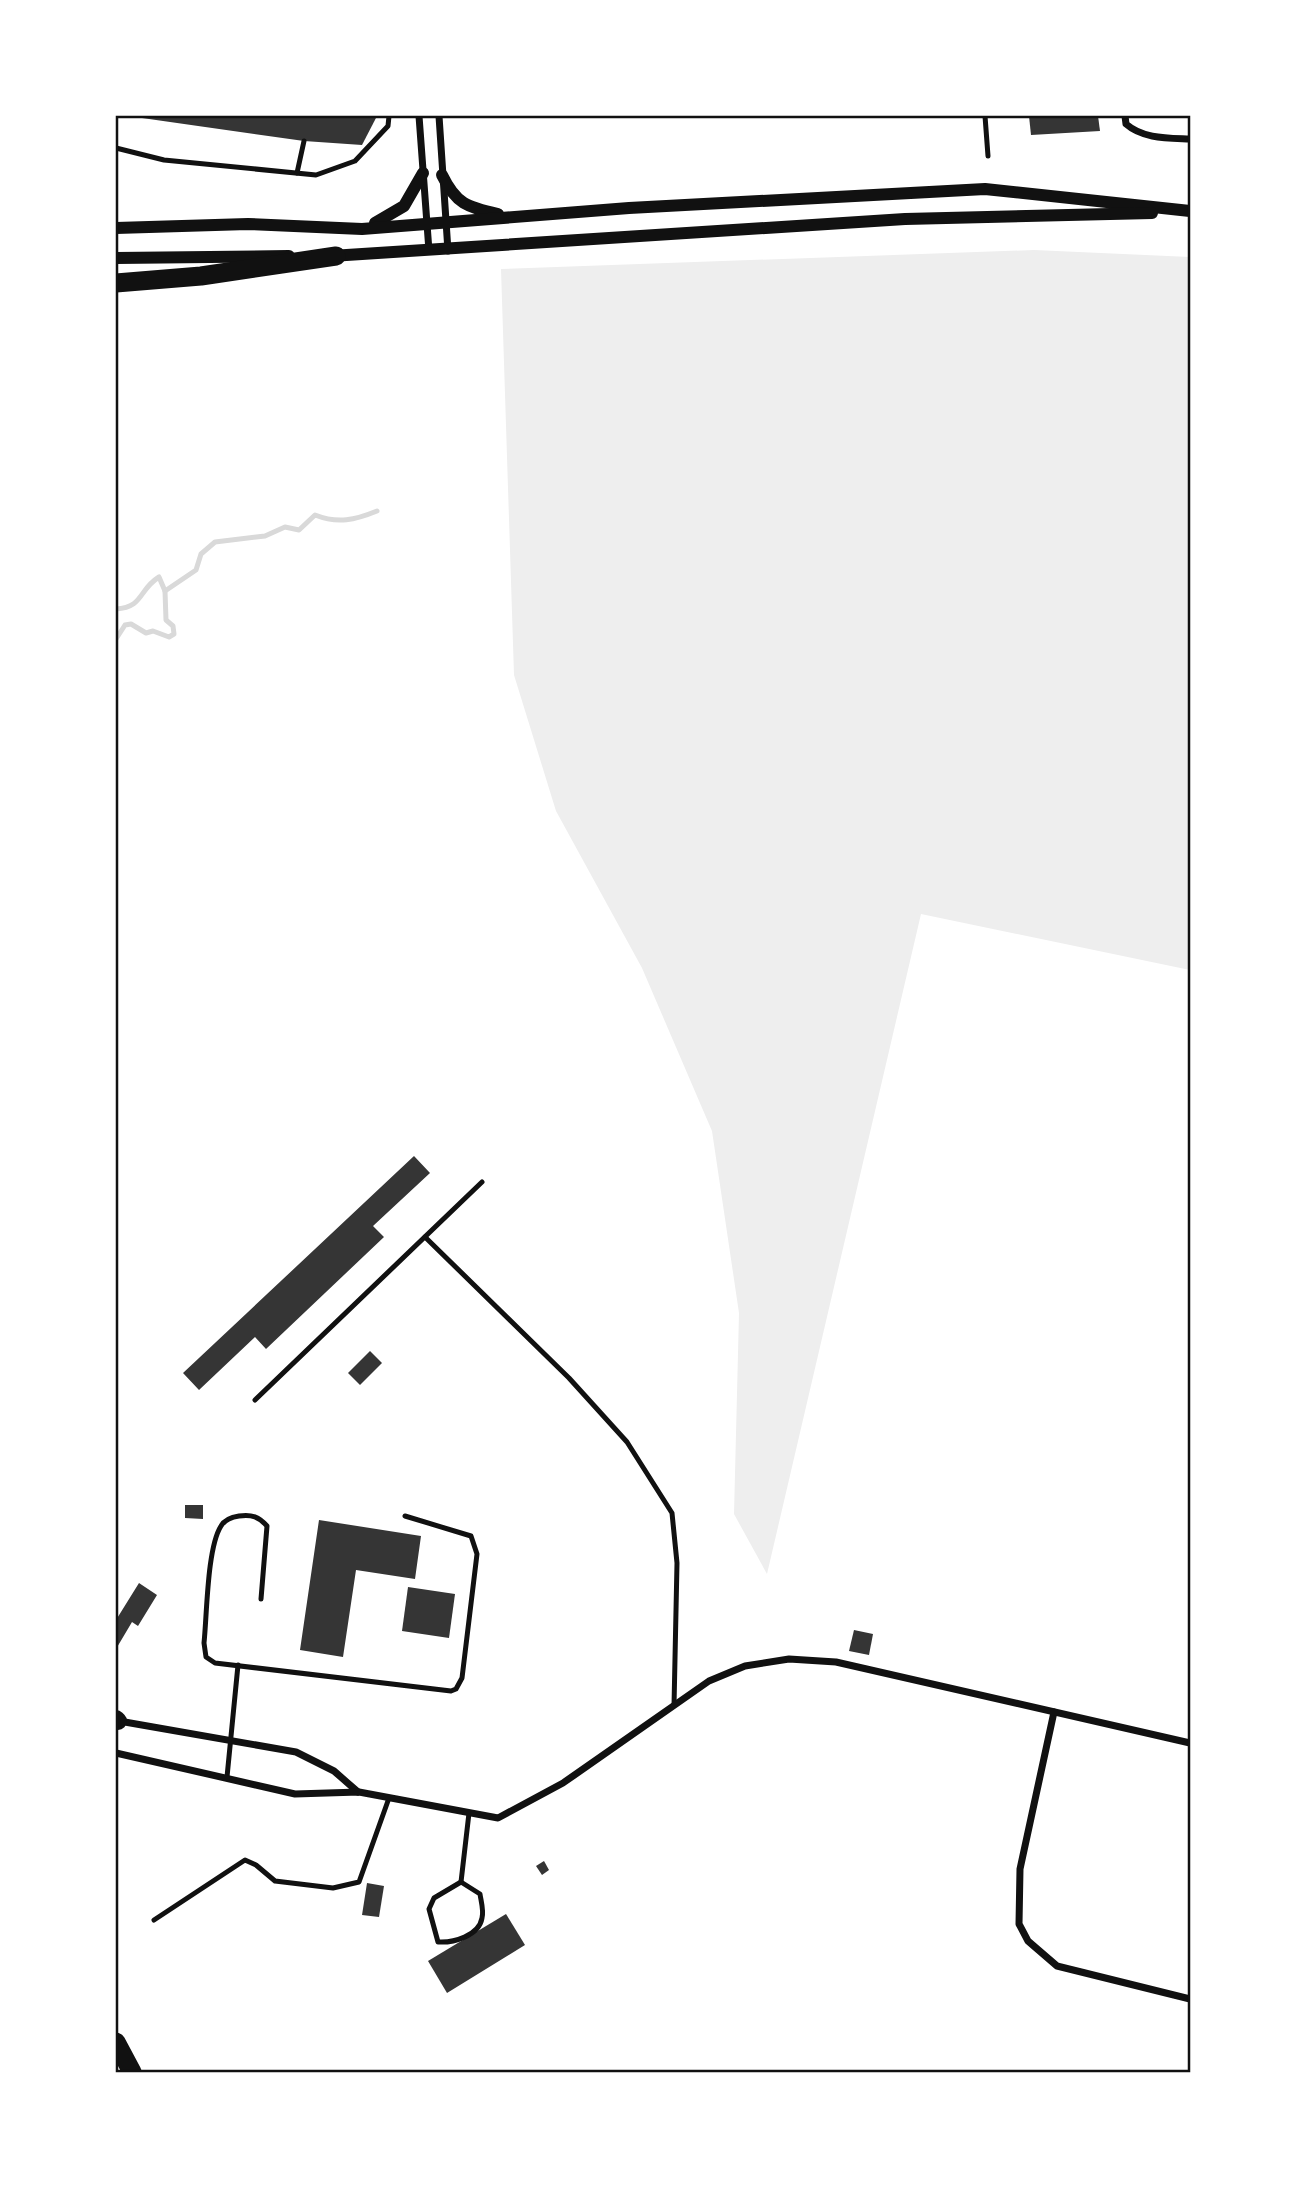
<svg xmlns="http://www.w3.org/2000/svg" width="1306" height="2188" font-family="Figtree,sans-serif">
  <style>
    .green { fill: #eee }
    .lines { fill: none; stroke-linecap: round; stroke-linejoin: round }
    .stream { stroke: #d9d9d9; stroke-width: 5 }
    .building { fill: #353535 }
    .service { stroke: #111; stroke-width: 5 }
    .minor { stroke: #111; stroke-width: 7 }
    .tertiary { stroke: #111; stroke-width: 12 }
    .trunk { stroke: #111; stroke-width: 18 }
    .motorway { stroke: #111; stroke-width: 19 }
    .neatline { fill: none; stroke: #111; stroke-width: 2.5 }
  </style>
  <rect width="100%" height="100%" fill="#fff"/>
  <path class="green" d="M1034,250L1190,257V970L921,914L767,1574L734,1514L739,1313L712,1131L642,968L556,811L514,675L501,269Z"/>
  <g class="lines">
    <g class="stream">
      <path d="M165,591L196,570L201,554L215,542L265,536L285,527L299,530L315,515C338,524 355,520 377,511"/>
      <path d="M116,609C144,607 138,590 159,577L165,591L166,620L173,626L174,634L169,637L153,631L146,633L131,624L125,625L116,639"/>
    </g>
  </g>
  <g class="building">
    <path d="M128,116H377L362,145L304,141Z"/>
    <path d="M1029,116H1098L1100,131L1031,135Z"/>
    <path d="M414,1156L430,1173L373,1226L384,1237L266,1349L255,1337L199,1390L183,1373Z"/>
    <path d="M370,1351L382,1363L360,1385L348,1373Z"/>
    <path d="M185,1505H203V1519L185,1518Z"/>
    <path d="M319,1520L421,1536L415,1579L356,1570L343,1657L300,1650Z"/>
    <path d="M139,1583L157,1595L138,1626L132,1622L116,1649V1620Z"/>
    <path d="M408,1587L455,1594L449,1638L402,1631Z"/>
    <path d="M854,1630L873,1634L869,1655L849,1651Z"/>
    <path d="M544,1861L549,1870L542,1875L536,1866Z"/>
    <path d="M367,1883L384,1886L379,1917L362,1915Z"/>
    <path d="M506,1914L525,1945L447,1993L428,1961Z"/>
  </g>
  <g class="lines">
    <g class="service">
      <path d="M985,116L988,156"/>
      <path d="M116,148L164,160L316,175L355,161L388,126L389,116"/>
      <path d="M297,173L304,141"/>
      <path d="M425,1237L569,1378L627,1442L672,1513L677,1563L674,1706"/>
      <path d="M255,1400L482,1182"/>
      <path d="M261,1599L267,1526C259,1517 252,1514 239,1516C232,1517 225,1519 221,1526C207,1548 207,1615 204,1643L206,1657L215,1663L451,1691L456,1689L462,1678L477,1554L471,1536L405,1516"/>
      <path d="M227,1777L238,1665"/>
      <path d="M461,1882L480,1894C481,1901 484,1911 482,1918C479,1936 453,1943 438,1942L429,1909L434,1898Z"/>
      <path d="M461,1882L469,1813"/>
      <path d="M154,1920L245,1860L256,1865L275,1881L333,1888L359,1882L389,1798"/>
    </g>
    <g class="minor">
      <path d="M419,116L429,251"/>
      <path d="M439,116L448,251"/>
      <path d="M1125,116L1126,124C1143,139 1168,138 1190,139"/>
      <path d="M1054,1712L1020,1869L1019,1924L1028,1941L1057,1966L1190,1999"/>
      <path d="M119,1721L296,1752L334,1771L358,1792"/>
      <path d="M116,1753L295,1794L359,1792L498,1818L563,1783L709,1681L745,1666L789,1659L836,1662L1190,1743"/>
    </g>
    <g class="tertiary">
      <path d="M442,175C456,204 467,207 498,214"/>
      <path d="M375,223L404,206L423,173"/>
      <path d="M116,228L248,224L362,229L629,208L985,189L1190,211"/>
      <path d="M331,256L905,219L1152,213"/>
      <path d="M116,258L289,256"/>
    </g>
    <path class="trunk" d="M116,1719L118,1721"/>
    <g class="motorway">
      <path d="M116,283L201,276L336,256"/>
      <path d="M116,2042L132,2072"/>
    </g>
  </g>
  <rect width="1306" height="2188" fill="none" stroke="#ffffff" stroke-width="234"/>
  <rect x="117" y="117" width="1072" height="1954" class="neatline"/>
</svg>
